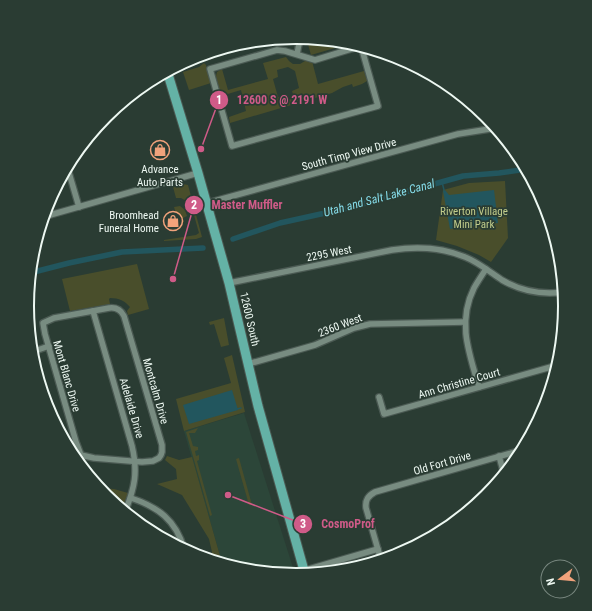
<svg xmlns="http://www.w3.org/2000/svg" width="592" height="611" font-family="'Roboto Condensed',sans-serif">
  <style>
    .built { fill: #2c4639 }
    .green { fill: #494e2b; fill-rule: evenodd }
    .water { fill: #22565e }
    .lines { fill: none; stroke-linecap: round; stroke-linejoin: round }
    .stream { stroke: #22565e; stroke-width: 1.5 }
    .canal { stroke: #22565e; stroke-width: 5.5 }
    .street-casing { stroke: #4b5a53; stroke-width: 8 }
    .primary-casing { stroke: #4b5a53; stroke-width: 11 }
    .street { stroke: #788c81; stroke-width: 5.5 }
    .primary { stroke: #64b2a6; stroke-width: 9 }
    .labels { text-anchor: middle; stroke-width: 3.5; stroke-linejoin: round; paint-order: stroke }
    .street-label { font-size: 11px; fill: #edf8f2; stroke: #2a3c33 }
    .poi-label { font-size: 11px; fill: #edf8f2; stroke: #2a3c33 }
    .park-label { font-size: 11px; fill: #c1cc8b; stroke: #2a3c33 }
    .water-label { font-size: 12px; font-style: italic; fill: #85dce9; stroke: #2a3c33 }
    .rim { fill: none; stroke: #edf8f2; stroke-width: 2 }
    .leader { fill: none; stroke: #cf5b88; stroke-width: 1.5 }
    .callout-dot { fill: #cf5b88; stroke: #2a3c33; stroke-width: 1.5 }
    .mark-label { font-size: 12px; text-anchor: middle; font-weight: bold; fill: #fff }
    .callout-label { font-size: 12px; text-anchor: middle; font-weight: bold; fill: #cf5b88; stroke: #2a3c33; stroke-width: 3.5; stroke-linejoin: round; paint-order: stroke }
  </style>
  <rect width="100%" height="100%" fill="#2a3c33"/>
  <path class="built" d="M244,413L295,574L243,569L222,563L184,431Z"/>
  <g class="green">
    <path d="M304,37L349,42L352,43L311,55L307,41L305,40Z"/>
    <path d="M286,57L289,61L293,64H300L305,61H312L318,84L364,71L367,81L362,84L353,87L352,84L343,87L332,93L230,123L229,117L246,111L241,90L221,96L216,76L217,72L222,69L228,90L268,79L263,63ZM288,67L295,71L299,88L292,91L294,98L287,100L285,95L278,97L273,79L278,77L277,70Z"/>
    <path d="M204,63L206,65L211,83L189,90L183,72L199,67Z"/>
    <path d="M505,181L508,238L491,262L479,255L457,246L436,240L443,190L469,183Z"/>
    <path d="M183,184L188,185L202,237L196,239L164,241V240L196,235L199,233L192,208L189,202V198L188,202L181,198H176L173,187L177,186L178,187Z"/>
    <path d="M180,206L185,210L187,216L183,218L184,222L179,224L174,207Z"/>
    <path d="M137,264L149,309L128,315L127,311L130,307C125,301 119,298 110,298L109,299L110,304L70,311L62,279Z"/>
    <path d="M224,318L229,345L221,347L214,324L210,325L209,322Z"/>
    <path d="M232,355L245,412L184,431L176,399L231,383L224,358Z"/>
    <path d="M198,428L195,433H189L193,446L198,447V450L195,451L196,456L199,455V460L197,461L212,515L210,516L186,432Z"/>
    <path d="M167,456L179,460L192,457L222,563L210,559L212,552L209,539L182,495L157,484L177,479L176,469L165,460Z"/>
    <path d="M239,458L252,505H249L236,459Z"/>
    <path d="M100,488L114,489L128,493L122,509L106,496Z"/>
  </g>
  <g class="water">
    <path d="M445,190L449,195L494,190L498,223L450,229L443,191Z"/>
    <path d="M232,390L238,410L189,424L183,405Z"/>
  </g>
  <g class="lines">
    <g class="stream">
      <path d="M442,182L444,190"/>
      <path d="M237,409L241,408"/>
    </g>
    <g class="canal">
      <path d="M233,239L280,223L348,208L463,176L499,173L527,169"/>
      <path d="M30,273L69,263L122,252L203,248"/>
    </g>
    <g class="street-casing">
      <g id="street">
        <path d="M361,46L378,106L232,146L210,69L277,50L285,51L315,60Z"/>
        <path d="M297,54L299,44V37"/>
        <path d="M67,166L79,207"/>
        <path d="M207,203L458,134L496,128"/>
        <path d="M545,213L548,214"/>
        <path d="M43,217L198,173"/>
        <path d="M229,283L392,250C418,246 441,247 465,257C478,262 490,272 502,280C521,291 542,295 564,292"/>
        <path d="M109,308C116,307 121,310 124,316L162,445V452L161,455L159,458L153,461L142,462L94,458L81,455L76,442L45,334L43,323L54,318Z"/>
        <path d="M93,311L132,446C138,472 135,487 125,512"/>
        <path d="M32,352L49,346"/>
        <path d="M248,364L315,345L354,328L370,324L465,322"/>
        <path d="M479,387C469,353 457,322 474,288C478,281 482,275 486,269"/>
        <path d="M379,397L384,414L558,365"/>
        <path d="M499,456L504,474"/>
        <path d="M131,498C158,507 176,520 184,549"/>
        <path d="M381,560L366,508C365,500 368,496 375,492L522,450"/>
        <path d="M292,574L378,549"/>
      </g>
    </g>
    <g class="primary-casing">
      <path id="primary" d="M167,71L198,173L216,237L229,283L258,406L305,574"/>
    </g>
    <use href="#street" class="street"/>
    <use href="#primary" class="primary"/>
  </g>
  <defs>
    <g id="shop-ring" transform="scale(1)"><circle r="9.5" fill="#2a3c33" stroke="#f1a27b" stroke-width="1.5"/><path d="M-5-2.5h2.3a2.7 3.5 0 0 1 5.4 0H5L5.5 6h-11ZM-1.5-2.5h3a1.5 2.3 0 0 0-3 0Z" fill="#f1a27b"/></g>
  </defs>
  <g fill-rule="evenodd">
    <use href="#shop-ring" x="160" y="150"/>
    <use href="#shop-ring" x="173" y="221"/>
  </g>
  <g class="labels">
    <g class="street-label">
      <text transform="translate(349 154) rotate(-15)" y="4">South Timp View Drive</text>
      <text transform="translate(329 253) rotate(-11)" y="4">2295 West</text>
      <text transform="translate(250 319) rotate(77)" y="4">12600 South</text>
      <text transform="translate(340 325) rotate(-21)" y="4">2360 West</text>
      <text transform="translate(67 376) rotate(74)" y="4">Mont Blanc Drive</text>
      <text transform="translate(459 383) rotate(-16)" y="4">Ann Christine Court</text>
      <text transform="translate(156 391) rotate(74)" y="4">Montcalm Drive</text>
      <text transform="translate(132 408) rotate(74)" y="4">Adelaide Drive</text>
      <text transform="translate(442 463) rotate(-16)" y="4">Old Fort Drive</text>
    </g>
    <g class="poi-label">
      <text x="160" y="173">Advance<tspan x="160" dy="13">Auto Parts</tspan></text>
      <text x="159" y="219" text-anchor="end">Broomhead<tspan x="159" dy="13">Funeral Home</tspan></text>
    </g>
    <g class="park-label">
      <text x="474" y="215">Riverton Village<tspan x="474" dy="13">Mini Park</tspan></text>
    </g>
    <g class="water-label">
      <text transform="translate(379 198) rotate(-15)" y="4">Utah and Salt Lake Canal</text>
    </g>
  </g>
  <path d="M0 0H592V611H0ZM34 306a262 262 0 1 1 524 0a262 262 0 1 1-524 0Z" fill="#2a3c33" fill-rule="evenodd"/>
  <path class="rim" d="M34 306a262 262 0 1 1 524 0a262 262 0 1 1-524 0Z"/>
  <path class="leader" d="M201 149L219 100M173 279L194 205M228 495L303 524"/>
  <g class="callout-dot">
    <circle cx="201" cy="149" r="4"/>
    <circle cx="173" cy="279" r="4"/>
    <circle cx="228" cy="495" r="4"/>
    <circle cx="219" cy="100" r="10"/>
    <circle cx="194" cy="205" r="10"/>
    <circle cx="303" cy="524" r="10"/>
  </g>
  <g class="mark-label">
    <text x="219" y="104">1</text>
    <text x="194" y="209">2</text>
    <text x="303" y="528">3</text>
  </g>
  <g class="callout-label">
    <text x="282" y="104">12600 S @ 2191 W</text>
    <text x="247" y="209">Master Muffler</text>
    <text x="348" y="528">CosmoProf</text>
  </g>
  <g transform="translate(560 579) rotate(254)"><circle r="19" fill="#2a3c33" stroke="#78877f"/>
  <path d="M0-3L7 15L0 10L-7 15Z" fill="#f1a27b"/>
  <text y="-6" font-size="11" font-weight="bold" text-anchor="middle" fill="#edf8f2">N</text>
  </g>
</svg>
